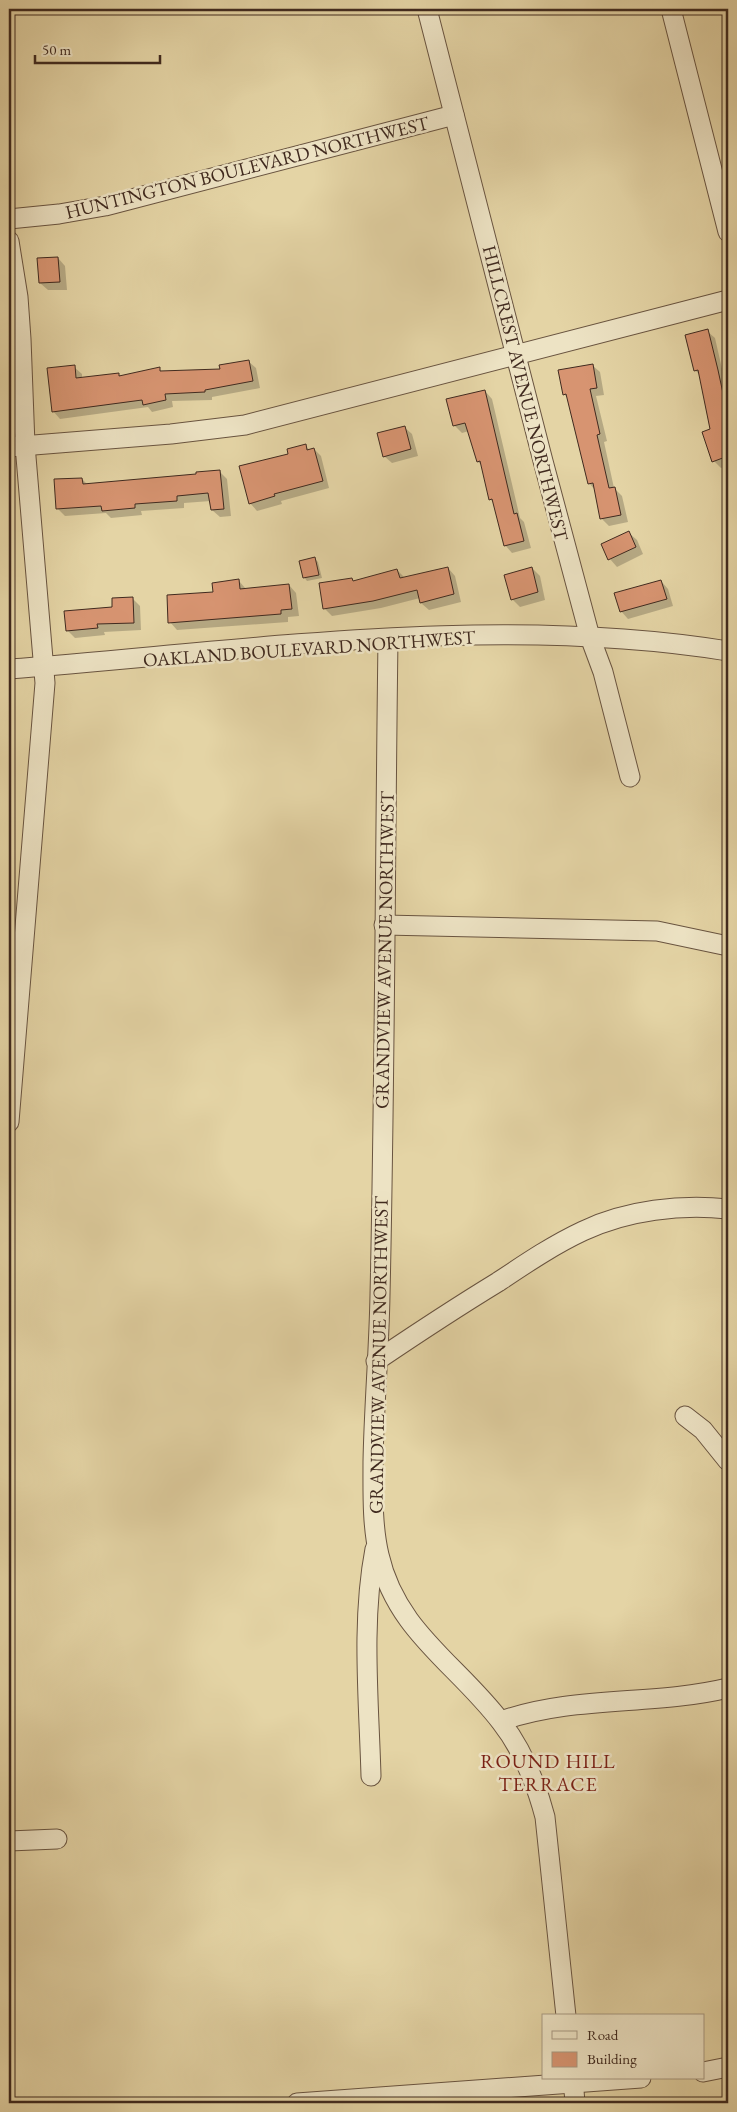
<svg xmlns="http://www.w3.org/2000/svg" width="737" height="2112" font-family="'EB Garamond',serif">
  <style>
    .shadow { fill: #0003 }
    .building { fill: #d79471; stroke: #402a1f }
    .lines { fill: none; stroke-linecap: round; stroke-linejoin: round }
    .minor-casing { stroke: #695440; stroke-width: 21 }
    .minor { stroke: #ede3c4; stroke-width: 19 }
    .labels { text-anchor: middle; stroke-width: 5; stroke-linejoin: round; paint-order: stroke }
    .street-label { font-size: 19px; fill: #402a1f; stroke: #ede3c4 }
    .neighbourhood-label { font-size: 20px; letter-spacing: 1px; fill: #7a1f14; stroke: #ede3c4 }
  </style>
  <rect width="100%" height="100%" fill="#e4d4a5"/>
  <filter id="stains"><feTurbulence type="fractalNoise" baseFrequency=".004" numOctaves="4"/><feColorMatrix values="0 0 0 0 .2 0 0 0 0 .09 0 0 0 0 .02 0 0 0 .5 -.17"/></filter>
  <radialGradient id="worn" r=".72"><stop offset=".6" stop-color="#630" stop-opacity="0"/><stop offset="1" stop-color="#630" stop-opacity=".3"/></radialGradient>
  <g class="shadow">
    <path d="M58,258L65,266L67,290H48L40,283Z"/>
    <path d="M707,331L715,338L728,395V468V466L721,468L714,461L712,430L701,376L695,370Z"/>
    <path d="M248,361L256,368L260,388L212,397V400L172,401L173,407L152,412L148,407L60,419L53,411L74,367L82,374V379L118,374L121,377L159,369L163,373L221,370Z"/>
    <path d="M592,365L600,372L604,395L596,396L607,441L604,442L614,488L622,496L628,522L609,526L602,519L595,490L589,483L569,399L564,394Z"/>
    <path d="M485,391L492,399L520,518L524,522L531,548L512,553L505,545L494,503L490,499L483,466L478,462L469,431L462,433L454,425Z"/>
    <path d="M404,427L412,434L418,456L392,463L384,456Z"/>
    <path d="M305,446L310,450L314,449L321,456L329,488L281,501L282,504L257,511L250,503L290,455Z"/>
    <path d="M220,472L227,479L231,516L220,517L212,510L211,501L184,503V508L141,511L142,515L111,518L106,513L65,516L57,508L82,479L88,485L197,475Z"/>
    <path d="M629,533L637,540L643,554L617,567L610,559Z"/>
    <path d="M315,559L318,562L322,578L307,581L304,577Z"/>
    <path d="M448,568L455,576L461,602L429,610L421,603L420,598L381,608L332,616L324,608L352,580L354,582L397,570L405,578Z"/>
    <path d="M532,568L540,576L545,600L520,607L513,600L506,576Z"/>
    <path d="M239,581L246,589L289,585L296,593L299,616L288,617V622L177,630L170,622L214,593Z"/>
    <path d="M661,581L668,589L673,606L628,619L621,611Z"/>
    <path d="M132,598L140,606L141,630L104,632L105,635L75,638L67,630Z"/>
  </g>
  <g class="building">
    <path d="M58,257L60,282L39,283L37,258Z"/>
    <path d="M708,329L718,370L727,412L724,413L728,424V456L712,462L702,432L710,429L698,370L694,371L685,335Z"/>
    <path d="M249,360L253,381L205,390V392L165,394L166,400L143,405L142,400L52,412L47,368L75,365L76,378L119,373V376L160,367V371L220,369L219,365Z"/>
    <path d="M593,364L597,388L590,389L600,434L597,435L609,488L615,487L621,515L600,519L593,483L588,484L566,394L563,395L558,370Z"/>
    <path d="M485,390L514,514L517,513L524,541L504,546L492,499L489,500L480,461L477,462L465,423L453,426L446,399Z"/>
    <path d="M405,426L411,449L383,457L377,433Z"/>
    <path d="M306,444L307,450L314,448L323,481L274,494L275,496L249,504L239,466L288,454L287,449Z"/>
    <path d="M220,470L224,509L211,510L208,493L177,496V501L135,504V508L102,511L101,506L56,509L54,479L82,478L83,484L196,474V472Z"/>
    <path d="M629,531L636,547L608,560L601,544Z"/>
    <path d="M315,557L319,575L303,578L299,561Z"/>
    <path d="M448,567L454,594L420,603L417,590L373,601L323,609L319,583L352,578L353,581L397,569L400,578Z"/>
    <path d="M532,567L538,592L511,600L504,575Z"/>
    <path d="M239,579L240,589L289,584L292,609L281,610V614L168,623L167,595L213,592L212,583Z"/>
    <path d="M661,580L667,599L620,612L614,593Z"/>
    <path d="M133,597L134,623L97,624L98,628L66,631L64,611L112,607V598Z"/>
  </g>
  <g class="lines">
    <g class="minor-casing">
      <g id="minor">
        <path d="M427,9L543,461L590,637L603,672L630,777"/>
        <path d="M671,9L728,232"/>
        <path d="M9,219L59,214L105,206L454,115"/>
        <path d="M9,241L18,297L21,339L25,445L45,683L9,1122"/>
        <path d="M9,447L171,434L245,425L728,300"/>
        <path d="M388,639C385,857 385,1076 380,1295C379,1351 374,1406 373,1462C373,1493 372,1525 379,1555C396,1631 457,1664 501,1722C523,1750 536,1783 545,1817L566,2016"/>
        <path d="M9,669C246,651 492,613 728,651"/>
        <path d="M384,925L657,931L728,946"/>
        <path d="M376,1361C416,1334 457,1307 498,1282C525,1264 553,1245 583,1231C627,1210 681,1204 728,1209"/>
        <path d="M685,1416L703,1430L728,1461"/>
        <path d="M501,1721C575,1695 653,1706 728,1688"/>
        <path d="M371,1776C369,1702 361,1622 375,1549"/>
        <path d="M9,1841L57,1839"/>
        <path d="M703,2072L728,2067"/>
        <path d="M573,2078L575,2103"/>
        <path d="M297,2103L641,2078"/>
      </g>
    </g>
    <use href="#minor" class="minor"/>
  </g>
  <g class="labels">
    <g class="street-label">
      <text transform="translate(247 167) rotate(-14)" y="7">HUNTINGTON BOULEVARD NORTHWEST</text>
      <text transform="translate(526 393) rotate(76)" y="7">HILLCREST AVENUE NORTHWEST</text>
      <text transform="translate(309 648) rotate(-4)" y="7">OAKLAND BOULEVARD NORTHWEST</text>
      <text transform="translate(384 950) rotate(-89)" y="7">GRANDVIEW AVENUE NORTHWEST</text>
      <text transform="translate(378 1355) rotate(-89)" y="7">GRANDVIEW AVENUE NORTHWEST</text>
    </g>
    <g class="neighbourhood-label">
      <text x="548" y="1768">ROUND HILL<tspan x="548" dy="23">TERRACE</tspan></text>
    </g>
  </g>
  <rect width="737" height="2112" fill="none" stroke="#e4d4a5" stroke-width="30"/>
  <rect x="10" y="10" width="717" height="2092" fill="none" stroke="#402a1f" stroke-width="2.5"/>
  <rect x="15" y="15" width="707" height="2082" fill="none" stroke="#402a1f"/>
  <rect x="542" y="2014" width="162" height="65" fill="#ede3c4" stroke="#a89982"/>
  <rect x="552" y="2031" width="25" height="8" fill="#ede3c4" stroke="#a89982"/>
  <text x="587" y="2040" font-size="15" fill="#402a1f">Road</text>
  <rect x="552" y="2052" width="25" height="15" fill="#d79471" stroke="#a89982"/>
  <text x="587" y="2064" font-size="15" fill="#402a1f">Building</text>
  <path d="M35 55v8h125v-8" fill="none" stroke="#402a1f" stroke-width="2.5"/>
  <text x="42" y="55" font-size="15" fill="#402a1f" stroke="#ede3c4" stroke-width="4" paint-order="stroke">50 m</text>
  <rect width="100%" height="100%" filter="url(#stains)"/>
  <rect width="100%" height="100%" fill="url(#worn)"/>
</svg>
